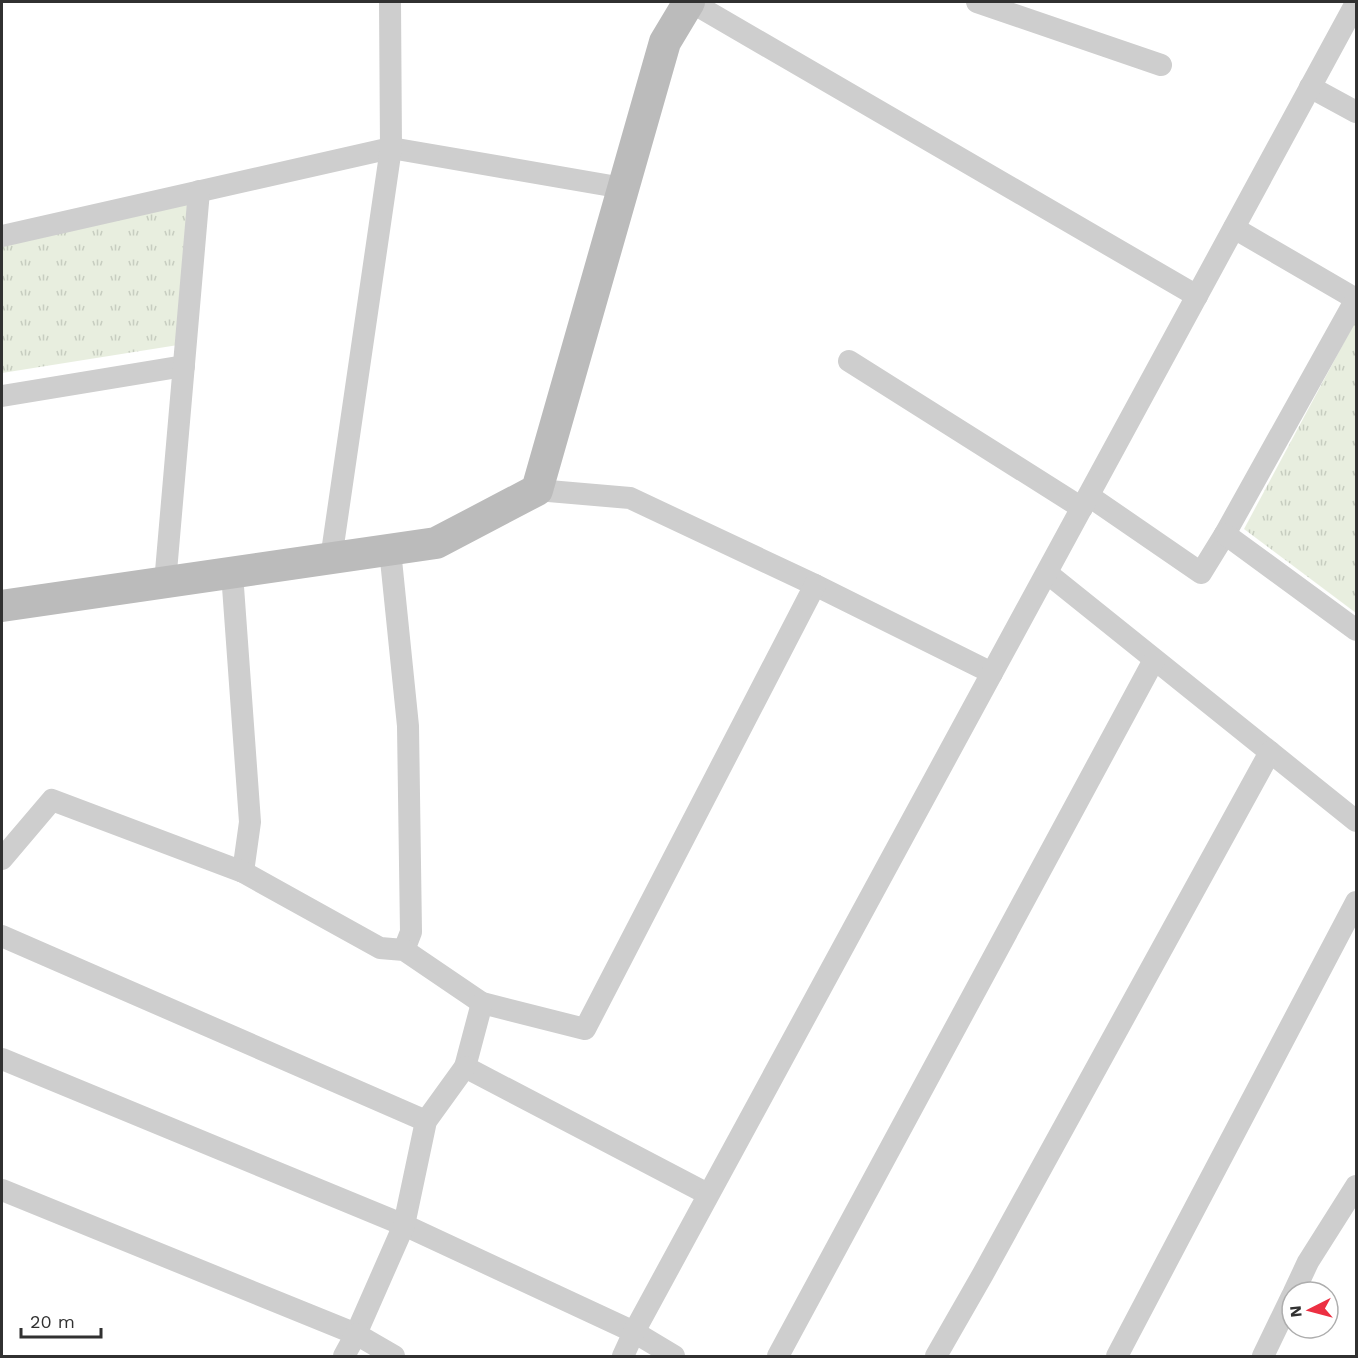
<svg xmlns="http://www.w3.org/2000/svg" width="1358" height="1358" font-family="'Work Sans',sans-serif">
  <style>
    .park { fill: url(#park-tufts) }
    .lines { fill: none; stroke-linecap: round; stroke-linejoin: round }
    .street { stroke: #cecece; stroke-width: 22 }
    .secondary { stroke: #bbb; stroke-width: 32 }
  </style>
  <defs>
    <pattern id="park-tufts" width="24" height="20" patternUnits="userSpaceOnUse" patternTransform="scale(1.5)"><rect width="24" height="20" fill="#e8eedf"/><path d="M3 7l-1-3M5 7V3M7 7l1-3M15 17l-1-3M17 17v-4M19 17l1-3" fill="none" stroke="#c7cdc0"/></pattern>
  </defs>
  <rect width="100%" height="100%" fill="#fff"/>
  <g class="park">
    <path d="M190,201L178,345L2,373V244Z"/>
    <path d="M1356,320V613L1244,529Z"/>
  </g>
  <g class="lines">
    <g class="street">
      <path d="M691,2L1197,296"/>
      <path d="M977,2L1161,65"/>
      <path d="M1310,87L1356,112"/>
      <path d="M1234,228L1356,299"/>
      <path d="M2,236L391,148L623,188"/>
      <path d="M849,361L1082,508"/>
      <path d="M2,396L184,366"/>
      <path d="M537,490L630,498L815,585L992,673"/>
      <path d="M1089,496L1201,573L1225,534L1356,299"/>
      <path d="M1225,534L1356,630"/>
      <path d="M390,550L408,726L411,932L404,950"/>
      <path d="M331,559L391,148L390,2"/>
      <path d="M232,573L250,822L243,872"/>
      <path d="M1047,573L1356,821"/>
      <path d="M165,583L199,191"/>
      <path d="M2,859L52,800L243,872L380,948L404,950L482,1003L585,1029L815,585"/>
      <path d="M2,936L426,1121"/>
      <path d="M482,1003L465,1067L700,1190"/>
      <path d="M2,1059L404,1225L634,1332L674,1356"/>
      <path d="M2,1190L356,1334L404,1225L426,1121L465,1067"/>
      <path d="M1294,1292L1308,1262L1356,1186"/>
      <path d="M344,1356L356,1334L394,1356"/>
      <path d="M623,1356L634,1332L1356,3"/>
      <path d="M778,1356L1154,660"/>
      <path d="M936,1356L983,1274L1270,752"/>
      <path d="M1117,1356L1356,902"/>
      <path d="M1263,1356L1292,1296"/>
    </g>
    <path class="secondary" d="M2,606L436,543L537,490L665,42L689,2"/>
  </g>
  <rect width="1358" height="1358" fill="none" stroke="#313131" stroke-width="6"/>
  <g transform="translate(1310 1310) rotate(264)"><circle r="28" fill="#ffffff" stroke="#adadad" stroke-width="1.5"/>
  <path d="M0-4.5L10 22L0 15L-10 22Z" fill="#ec2f42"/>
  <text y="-9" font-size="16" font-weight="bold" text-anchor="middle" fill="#313131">N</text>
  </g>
  <path d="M21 1328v9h80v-9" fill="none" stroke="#313131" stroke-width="3"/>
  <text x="30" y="1328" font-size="18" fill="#313131" stroke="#ffffff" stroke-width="4.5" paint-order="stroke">20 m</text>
</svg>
